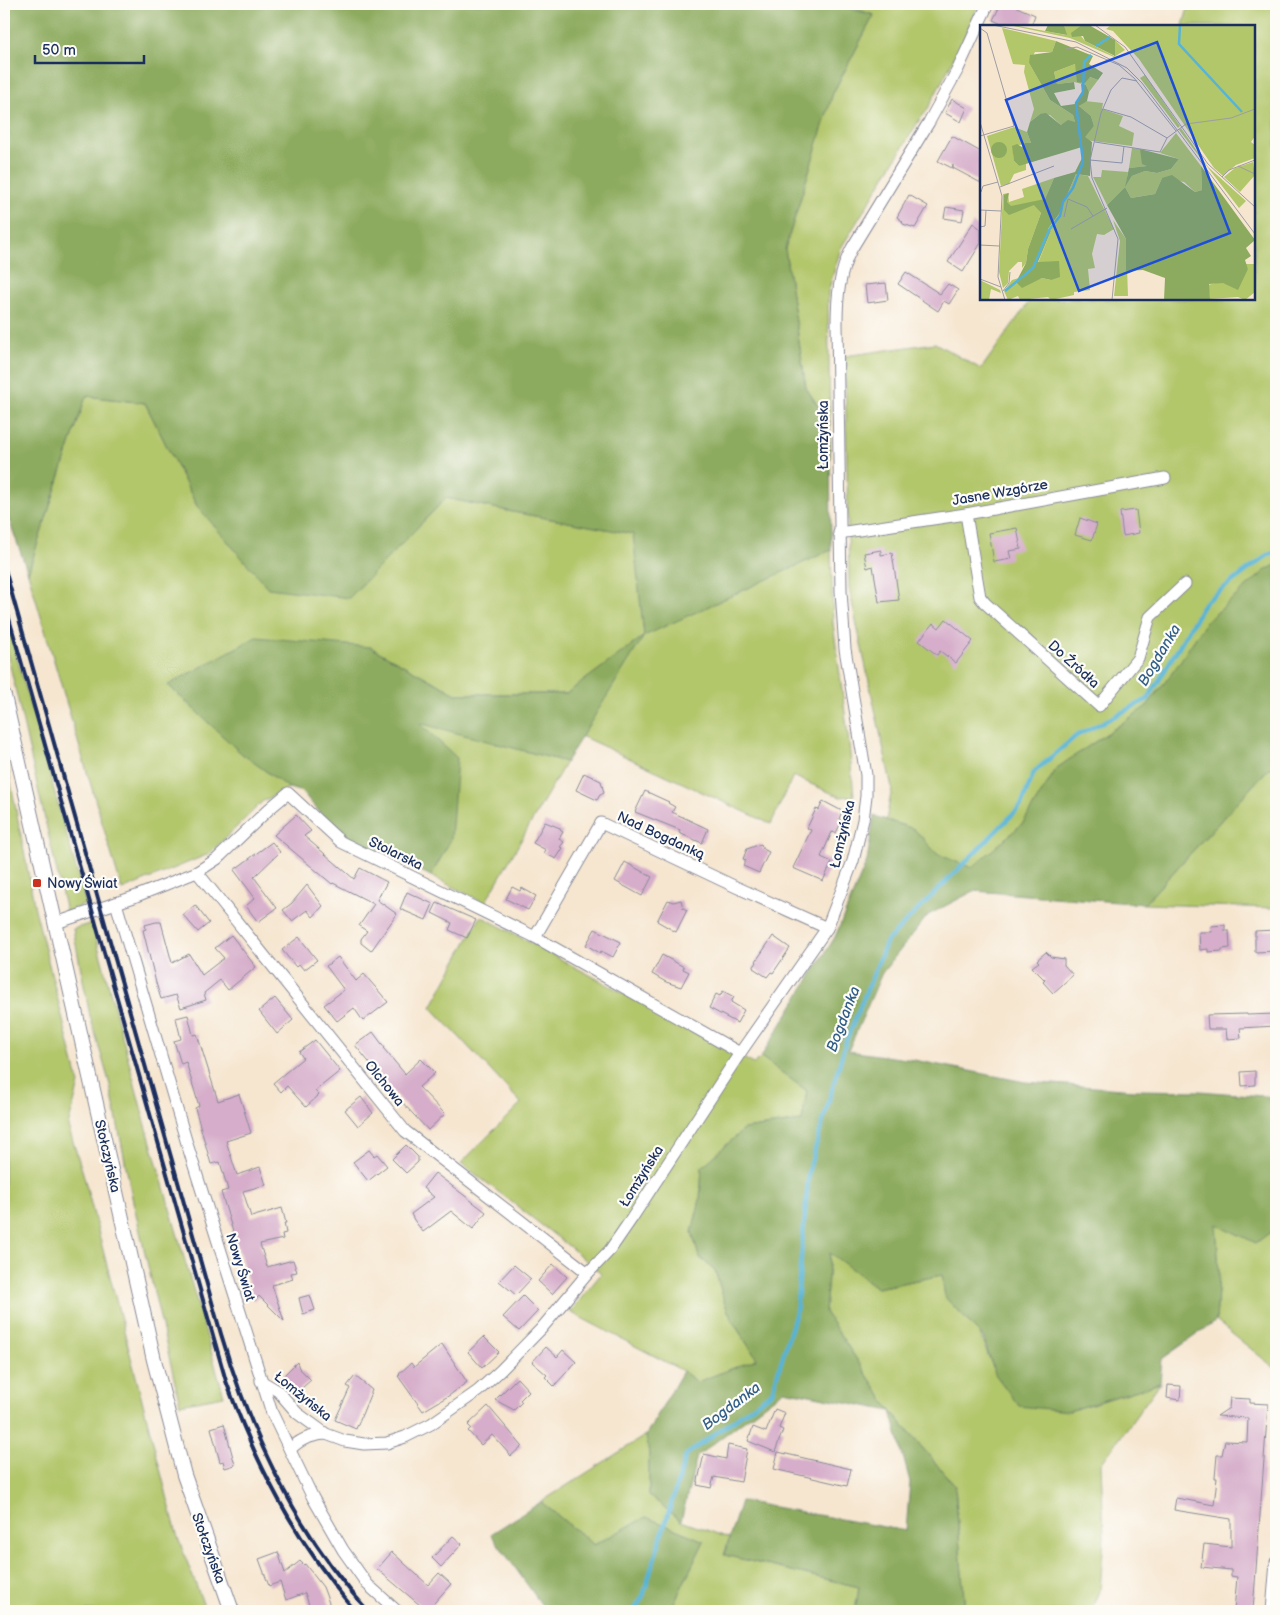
<svg xmlns="http://www.w3.org/2000/svg" width="1280" height="1615" font-family="'Balsamiq Sans',sans-serif">
  <style>
    .green { fill: #b2c66a; stroke: #667a64 }
    .forest { fill: #8dab5e; stroke: #546d5e }
    .lines { fill: none; stroke-linecap: round; stroke-linejoin: round }
    .stream { stroke: #57b4d5; stroke-width: 4.5 }
    .building { fill: #d6adca }
    .minor-casing { stroke: #888a97; stroke-width: 13 }
    .tertiary-casing { stroke: #888a97; stroke-width: 16 }
    .minor { stroke: #fff; stroke-width: 11 }
    .tertiary { stroke: #fff; stroke-width: 14 }
    .rail { stroke: #1b2f5e; stroke-width: 4 }
    .poi-dot { fill: #c8321e; stroke: #fdfcf7; stroke-width: 2 }
    .labels { text-anchor: middle; stroke-width: 4.5; stroke-linejoin: round; paint-order: stroke }
    .street-label { font-size: 14px; fill: #1b2f5e; stroke: #fdfcf7 }
    .poi-label { font-size: 14px; fill: #1b2f5e; stroke: #fdfcf7; text-anchor: start }
    .water-label { font-size: 15px; font-style: italic; fill: #305e88; stroke: #fdfcf7 }
    .inset-river { fill: none; stroke: #57b4d5; stroke-width: 2.5 }
    .inset-road { fill: none; stroke: #9e9da2; stroke-width: 1 }
    .view { fill: #1d4ed8; fill-opacity: 0.15; stroke: #1d4ed8; stroke-width: 2.5 }
    .inset-edge { fill: none; stroke: #1b2f5e; stroke-width: 2.5 }
  </style>
  <rect width="100%" height="100%" fill="#fdfcf7"/>
  <filter id="ink" filterUnits="userSpaceOnUse"><feTurbulence type="fractalNoise" baseFrequency=".02" numOctaves="2"/><feDisplacementMap in="SourceGraphic" scale="10" xChannelSelector="R" yChannelSelector="G"/><feConvolveMatrix kernelMatrix="1 2 1 2 8 2 1 2 1" color-interpolation-filters="sRGB"/></filter>
  <filter id="wash" filterUnits="userSpaceOnUse"><feTurbulence type="fractalNoise" baseFrequency=".0096" numOctaves="4" result="noise"/><feDisplacementMap in="SourceGraphic" scale="20" xChannelSelector="R" yChannelSelector="G"/><feGaussianBlur stdDeviation="1.12" result="paint"/><feColorMatrix in="noise" values="0 0 0 0 0 0 0 0 0 0 0 0 0 0 0 0 0 1.4 0 .05"/><feComposite in="paint" operator="in"/></filter>
  <g filter="url(#wash)">
    <rect width="100%" height="100%" fill="#f6e6d0"/>
    <g class="green">
      <path d="M856,4H979L963,41L926,112L920,119L841,248L828,292L830,424L806,388L785,249L833,93L874,15L854,8Z"/>
      <path d="M1189,4H1276V565L1266,570L1175,669L1147,706L1057,768L1023,823L972,869L937,854L914,829L886,820L892,788L849,589L845,356L935,343L981,369L1031,299H1254V26H1183Z"/>
      <path d="M86,396L145,403L197,506L349,598L446,498L513,512L634,534L644,635L831,550L833,623L849,743L854,796L840,797L793,776L771,824L581,736L643,637L566,694H456L370,647L168,685L241,753L289,788L263,801L209,854L122,890L28,573Z"/>
      <path d="M4,611L86,904L66,912L4,639Z"/>
      <path d="M418,722L566,762L485,903L431,876L451,839Z"/>
      <path d="M4,747L35,909L79,1084L68,1126L83,1173L178,1538L206,1611H4Z"/>
      <path d="M1269,768H1276V908L1144,904Z"/>
      <path d="M481,916L754,1064L761,1057L807,1091L802,1121L744,1129L702,1168L700,1200L692,1232L699,1257L715,1270L725,1304L733,1322L757,1359L697,1382L683,1371L570,1312L601,1274L570,1247L461,1163L521,1103L431,1007Z"/>
      <path d="M92,923L143,1115L224,1396L180,1404L132,1197L110,1085L90,1016L73,929Z"/>
      <path d="M1216,1224L1256,1242L1276,1228V1369L1216,1321L1219,1273Z"/>
      <path d="M830,1252L877,1288L942,1275L945,1297L980,1334L995,1373L1069,1411L1160,1383L1101,1464L1104,1537L1100,1591L1092,1611H965L955,1486L891,1411L825,1312Z"/>
      <path d="M646,1435L649,1453V1495L681,1521L729,1538L725,1555L859,1587L855,1611H670L704,1541L646,1517L594,1545L541,1502Z"/>
    </g>
    <g class="forest">
      <path d="M4,4H833L874,15L833,93L785,249L806,388L830,424L831,550L644,636L566,762L419,723L457,758L451,839L431,876L335,830L302,792L289,788L241,753L168,685L256,637L370,647L456,694H566L644,636L633,534L513,512L446,498L349,598L268,588L197,506L145,403L86,396L28,573L4,506Z"/>
      <path d="M1276,565V768H1269L1144,904L974,891L928,915L882,973L848,1051L914,1060L1025,1082L1135,1090L1199,1091L1276,1097V1228L1256,1243L1216,1224L1219,1273L1216,1321L1162,1359L1160,1383L1069,1411L1019,1406L995,1374L983,1337L945,1297L942,1275L877,1288L830,1253L825,1312L891,1411L955,1486L965,1611H855L859,1587L724,1555L741,1501L906,1531L910,1482L891,1411L784,1390L697,1456L681,1521L649,1495V1453L646,1435L683,1371L697,1382L757,1359L733,1322L725,1304L715,1270L699,1257L692,1232L700,1200L702,1167L744,1129L802,1121L807,1091L761,1057L835,937L867,861L874,816L914,829L937,854L972,868L1023,823L1057,768L1147,706L1175,669L1206,622L1266,570Z"/>
      <path d="M541,1502L594,1545L646,1517L704,1541L670,1611H546L491,1534Z"/>
    </g>
    <g class="lines">
      <path class="stream" d="M634,1611L643,1596L686,1455L772,1392L796,1312L809,1170L846,1041L887,941L1021,806L1034,772L1076,736L1148,699L1205,602L1268,555L1276,552"/>
    </g>
    <g id="blocks">
      <g class="building">
        <path d="M1001,4H1010L1035,15L1031,26H1006L993,20Z"/>
        <path d="M952,99L967,108L961,122L945,113Z"/>
        <path d="M952,136L981,152V183L953,168V165L952,168L938,161Z"/>
        <path d="M909,195L928,206L915,228L903,224L902,221L897,217Z"/>
        <path d="M946,207L964,210L962,221L944,218Z"/>
        <path d="M973,223L981,229V243L963,272L948,262Z"/>
        <path d="M906,272L940,294L948,284L958,290L949,304L944,301L938,311L898,284Z"/>
        <path d="M886,283L888,300L867,303L865,285Z"/>
        <path d="M1136,510L1139,533L1123,536L1120,512Z"/>
        <path d="M1080,518L1097,524L1092,540L1075,535Z"/>
        <path d="M1017,528L1021,549L1009,551L1011,559L994,562L989,533Z"/>
        <path d="M881,550V555L892,553L899,600L879,602L873,566L867,568L864,553Z"/>
        <path d="M946,619L973,641L956,663L940,651L937,655L919,641L933,623L939,628Z"/>
        <path d="M584,773L601,781L604,793L600,795L597,800L576,790Z"/>
        <path d="M645,791L669,802L668,803L675,807L672,812L708,829L702,843L679,833L680,830L635,812Z"/>
        <path d="M823,801L842,811L839,819L842,821L836,833L832,832L821,857L832,862L823,881L793,868L811,830L807,828L816,809L819,810Z"/>
        <path d="M296,815L311,831L304,836L354,879L360,868L387,882L377,900L397,914L371,951L361,943V939L367,931L359,926L374,904L333,883L332,884L274,835Z"/>
        <path d="M545,822L560,828V830L563,832L559,839L564,842L560,847L563,848L556,859L544,853L546,850L533,843Z"/>
        <path d="M272,842L280,852L254,877L277,908L258,922L246,906L255,898L234,870Z"/>
        <path d="M761,844L763,849L769,852L759,873L743,866L746,860L743,859L747,849Z"/>
        <path d="M625,862L652,877L642,896L615,881Z"/>
        <path d="M307,885L323,906L313,917L307,910L292,921L283,910L292,903Z"/>
        <path d="M512,887L520,891L522,888L536,896L528,910L506,899Z"/>
        <path d="M407,892L433,904L426,920L400,909Z"/>
        <path d="M668,900L673,902L681,900L683,908L687,910L676,932L657,921Z"/>
        <path d="M437,903L476,920L467,938L449,930L452,923L432,913Z"/>
        <path d="M195,905L209,923L198,932L183,915Z"/>
        <path d="M156,922H161L172,963L189,954L202,975L224,958L215,948L231,935L256,967L228,990L220,980L204,993L206,1000L181,1008L176,995L161,999L156,983L143,930L146,929L145,925Z"/>
        <path d="M1225,925V931H1229L1230,948L1222,949V951L1208,952V949L1200,950L1199,932H1212L1211,926Z"/>
        <path d="M595,929L621,942L613,957L601,951L600,953L586,945Z"/>
        <path d="M1276,930V951L1255,952V931Z"/>
        <path d="M773,936L790,948L773,973L771,972L767,977L753,968L757,962L756,961Z"/>
        <path d="M299,937L317,960L304,970L299,964L296,967L282,950Z"/>
        <path d="M1046,952L1051,957L1064,959V965L1073,975L1053,993L1043,982L1045,980L1032,967L1039,962L1037,960Z"/>
        <path d="M662,955L684,967L683,969L689,972L681,987L666,982L652,974Z"/>
        <path d="M338,957L356,981L364,974L388,1002L363,1021L354,1008L337,1021L324,1005L344,990L326,966Z"/>
        <path d="M723,991L734,997L731,1002L744,1010L737,1023L709,1008L716,994L720,996Z"/>
        <path d="M275,998L293,1020L277,1034L259,1011Z"/>
        <path d="M1247,1014V1015L1276,1014V1026L1240,1028L1241,1038L1227,1039L1226,1029H1208L1207,1015Z"/>
        <path d="M188,1015L193,1035L197,1034L218,1101L239,1094L251,1133L226,1141L237,1175L260,1167L266,1185L243,1191L251,1217L282,1208L286,1223H284L286,1233L282,1234L283,1239L260,1244L267,1267L293,1260L297,1272L291,1273L293,1279L272,1285L284,1321L259,1296L254,1301L250,1288L221,1192L228,1190L220,1162L211,1164L195,1108L199,1106L186,1062L181,1064L174,1041L181,1039L176,1018Z"/>
        <path d="M373,1032L385,1048L384,1049L405,1074L421,1059L435,1073L419,1087L445,1114L428,1130L400,1100L355,1045Z"/>
        <path d="M315,1040L340,1071L315,1091L319,1095L306,1107L287,1086L281,1092L273,1083L303,1058L299,1052Z"/>
        <path d="M1255,1071V1085L1242,1086L1241,1072Z"/>
        <path d="M361,1097L373,1113L358,1126L345,1110Z"/>
        <path d="M406,1145L418,1157V1162L406,1173L392,1159Z"/>
        <path d="M369,1150L374,1156L377,1154L387,1166L368,1181L353,1162Z"/>
        <path d="M435,1173L486,1212L473,1229L451,1211L423,1232L414,1220L411,1214L434,1197L423,1188Z"/>
        <path d="M553,1264L567,1277L552,1294L538,1281Z"/>
        <path d="M514,1265L531,1279L516,1295L499,1281Z"/>
        <path d="M310,1295L315,1310L303,1314L299,1298Z"/>
        <path d="M523,1296L538,1311L519,1331L503,1317Z"/>
        <path d="M484,1337L499,1352L482,1368L468,1352Z"/>
        <path d="M442,1344L467,1382L450,1395L423,1411L398,1376L400,1375L399,1374L411,1363L414,1367Z"/>
        <path d="M546,1347L557,1357L563,1350L576,1362L554,1386L545,1377L547,1375L532,1362Z"/>
        <path d="M297,1362L299,1368L311,1380L295,1394L281,1378Z"/>
        <path d="M355,1376L372,1390L356,1429L335,1420L350,1388L347,1386Z"/>
        <path d="M517,1378L529,1391L520,1400L522,1402L514,1410L495,1400Z"/>
        <path d="M1168,1385L1181,1386L1180,1400L1167,1398Z"/>
        <path d="M1230,1398L1250,1399V1403L1268,1404L1253,1611H1234L1237,1577L1231,1576V1570L1201,1567L1204,1544L1231,1547V1519L1174,1510L1176,1498L1214,1505L1217,1478H1215L1217,1455H1222L1225,1441L1247,1442L1248,1418L1217,1416L1229,1408Z"/>
        <path d="M488,1406L522,1446L511,1456L492,1435L481,1445L468,1431L471,1428L468,1425Z"/>
        <path d="M775,1409L785,1413L779,1428L783,1430L775,1452L748,1441L753,1427L766,1432Z"/>
        <path d="M224,1424L235,1465L225,1468L223,1461L220,1462L211,1428Z"/>
        <path d="M728,1445L747,1449L741,1482L714,1477L711,1488L697,1485L704,1454L726,1459Z"/>
        <path d="M778,1452L851,1469L847,1486L774,1469Z"/>
        <path d="M453,1536L462,1544L441,1567L432,1558Z"/>
        <path d="M278,1552L285,1573L300,1561L304,1565L305,1564L323,1587L332,1611H311L305,1593L286,1600L280,1582L269,1586L259,1559Z"/>
        <path d="M392,1552L428,1585L439,1573L451,1584L427,1611L377,1569Z"/>
      </g>
    </g>
  </g>
  <g filter="url(#ink)">
    <use href="#blocks" fill-opacity="0" stroke="#888a97" stroke-width="1"/>
    <g class="lines">
      <g class="minor-casing">
        <g id="minor">
          <path d="M966,514L980,597L985,603L1099,706L1138,658L1150,617L1185,584"/>
          <path d="M839,533L966,514L1165,478"/>
          <path d="M197,872L405,1131L588,1273"/>
          <path d="M116,903L188,1147L272,1413L313,1498L343,1550L367,1584L397,1611"/>
          <path d="M56,923L134,897L197,872L217,859L269,809L288,793L341,842L535,937L740,1053"/>
          <path d="M535,937L601,823L736,887L827,928"/>
          <path d="M261,1381L278,1391L297,1413L326,1434L345,1441L364,1444L387,1443L405,1437L431,1424L478,1391L501,1370L541,1329L588,1273L610,1250L632,1218L740,1053L827,928L853,861L863,820L866,796V775L845,649L841,591L837,324C837,297 839,272 852,248L929,122L958,69L988,4"/>
          <path d="M290,1450C299,1439 313,1435 326,1434"/>
          <path d="M1272,1611L1276,1562"/>
        </g>
      </g>
      <g class="tertiary-casing">
        <path id="tertiary" d="M4,696L154,1360L184,1475L232,1611"/>
      </g>
      <use href="#minor" class="minor"/>
      <use href="#tertiary" class="tertiary"/>
      <g class="rail">
        <path d="M4,566L221,1334C251,1435 296,1532 368,1611"/>
        <path d="M4,601L226,1381C257,1467 296,1541 355,1611"/>
      </g>
    </g>
  </g>
  <rect class="poi-dot" x="32" y="878" width="10" height="10" rx="2.5"/>
  <g class="labels">
    <g class="street-label">
      <text transform="translate(823 435) rotate(-90)" y="5">Łomżyńska</text>
      <text transform="translate(1000 492) rotate(-10)" y="5">Jasne Wzgórze</text>
      <text transform="translate(1074 664) rotate(42)" y="5">Do Źródła</text>
      <text transform="translate(842 834) rotate(-77)" y="5">Łomżyńska</text>
      <text transform="translate(661 835) rotate(25)" y="5">Nad Bogdanką</text>
      <text transform="translate(396 853) rotate(26)" y="5">Stolarska</text>
      <text transform="translate(385 1083) rotate(51)" y="5">Olchowa</text>
      <text transform="translate(108 1156) rotate(77)" y="5">Stołczyńska</text>
      <text transform="translate(641 1176) rotate(-58)" y="5">Łomżyńska</text>
      <text transform="translate(241 1267) rotate(73)" y="5">Nowy Świat</text>
      <text transform="translate(303 1396) rotate(39)" y="5">Łomżyńska</text>
      <text transform="translate(209 1548) rotate(70)" y="5">Stołczyńska</text>
    </g>
    <g class="poi-label">
      <text x="47" y="888">Nowy Świat</text>
    </g>
    <g class="water-label">
      <text transform="translate(1159 655) rotate(-59)" y="5">Bogdanka</text>
      <text transform="translate(843 1019) rotate(-69)" y="5">Bogdanka</text>
      <text transform="translate(731 1406) rotate(-37)" y="5">Bogdanka</text>
    </g>
  </g>
  <g transform="translate(980 25)">
    <rect width="275" height="275" fill="#f6e6d0"/>
    <path d="M29,0H34L86,10L84,0H102L97,6L105,16L134,31L135,15L145,25L134,32L90,13ZM131,0H275V111L271,117L275,120V133L256,140L243,151L234,143L159,34L133,6L126,4ZM22,3L76,16L72,27H55L49,38L70,75L93,90L95,97L81,100L70,90L60,89L50,97L54,84L44,47L45,40L33,39ZM95,39L98,48L118,55L109,67L106,60L94,57L77,59L74,47ZM165,50L200,101L198,103L160,53ZM105,76L123,78L122,84L143,91L139,101L154,108L152,121L105,115V111L114,101L111,91L99,81ZM34,102L47,107L51,118L33,121L34,136L39,141L46,137V145L34,149L29,159L21,161L7,111ZM201,103L228,142L266,176L259,183L199,105ZM196,108L221,141L222,165L215,167L204,157L182,153L175,169L151,173L145,162L127,180L113,152H121L122,145L148,147L146,160L152,151L165,146L177,148L191,144L199,134L180,128ZM152,123L160,124L168,141L149,143ZM273,137L275,150L260,167L244,152L255,143ZM96,149L108,151L134,204L124,210L117,209L112,229L115,243L108,244L110,265L94,267V270L71,275L68,272L40,275L38,271L28,275L24,266L32,255L39,253L48,258L62,253L71,255L72,237L58,238L71,206L68,205L79,189ZM74,153L65,174L55,180L61,188L48,224L46,238L42,243V237H38L29,246L28,258L23,263L19,247L23,169L28,168L29,177L44,172L42,164ZM133,195L146,214L148,271H134L140,216ZM265,239H275V267L265,275L258,272L230,274L228,260L262,251L268,244ZM0,255L20,265L21,268L11,264L9,275H0Z" fill="#b2c66a"/>
    <path d="M68,0H84L87,10L65,6ZM102,0H109L135,15V31L105,16L103,11L92,12L91,8ZM76,16L113,31L109,39L123,48L118,55L110,52L105,58L97,57L95,39L74,47L77,59L94,57L95,64L74,68L81,81L95,79L102,67L101,59L106,60L109,67L107,76L99,81L111,91L114,101L105,112L112,117L110,151L96,149L79,189L68,204L71,206L58,237L79,236L80,252L71,255L62,253L42,263L36,257L46,238L48,224L61,188L54,180L29,190L24,185V170L29,168L27,177L31,181L65,174L74,153L95,147L102,133V122L39,141L34,136L32,121L37,119L42,122L45,118H51L47,107L50,97L60,89L66,88L81,100L88,95L95,97L93,90L70,75L49,38L50,30L72,27ZM11 125a8 8 0 1 1 16 0a8 8 0 1 1-16 0ZM160,124L199,134L191,144L177,148L165,146L152,151L145,162L151,173L175,169L182,153L192,150L215,167L222,165L221,141L275,215L266,223L271,231L265,235L268,244L258,265L243,258L229,259L230,274L236,275H184L185,253L163,245L146,246V214L127,180L145,162L149,143L167,141L162,139Z" fill="#8dab5e"/>
    <path class="inset-river" d="M200,0L199,19L262,87M116,21L130,12M25,266L53,243L69,205L80,191L83,177L93,163L103,137L96,78L103,67L104,37L111,30"/>
    <path class="inset-road" d="M13,0L96,17L147,43L162,58L275,209M115,0L145,22L228,139L275,182M0,3L7,8L34,101L0,111M86,24L97,22L139,40L154,53L196,106M123,84L151,92L187,113M0,97L22,171L18,252L25,275M115,117L180,127L187,113L206,99L251,93L275,84M110,135L142,138L144,121M258,141L275,149M242,152L249,145L275,135M20,162L74,141M1,167L3,161L18,157M0,185L21,186M84,192L88,174L107,182L113,191M0,202L5,201L6,185M91,204L127,183M0,220L19,221M0,254L21,262M23,266L29,258L30,247M132,275L138,214L112,153L110,135L121,88L131,65L142,53L157,56"/>
    <path class="view" d="M177,17L250,208L99,266L26,75Z"/>
    <rect width="275" height="275" class="inset-edge"/>
  </g>
  <rect width="1280" height="1615" fill="none" stroke="#fdfcf7" stroke-width="20"/>
  <path d="M35 55v8h109v-8" fill="none" stroke="#1b2f5e" stroke-width="2.5"/>
  <text x="42" y="55" font-size="15" fill="#1b2f5e" stroke="#fdfcf7" stroke-width="4" paint-order="stroke">50 m</text>
</svg>
